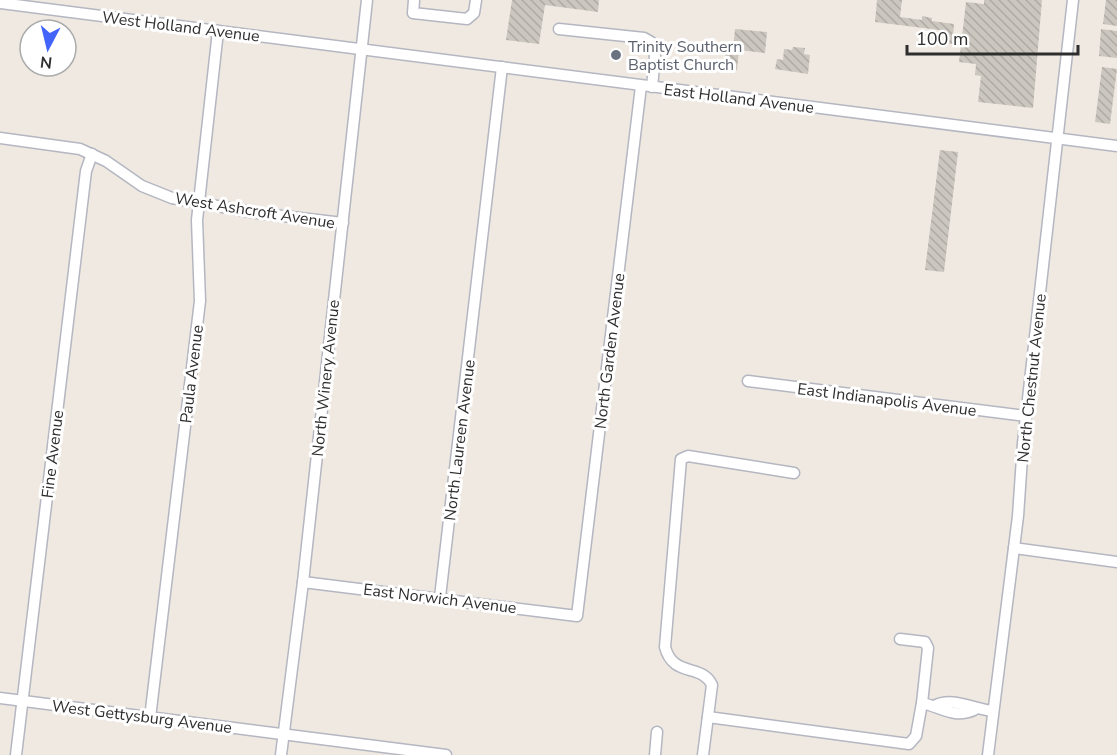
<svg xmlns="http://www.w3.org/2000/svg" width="1117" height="755" font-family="'Nunito Sans',sans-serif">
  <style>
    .building { fill: url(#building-back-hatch) }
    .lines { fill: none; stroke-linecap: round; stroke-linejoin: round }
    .minor-casing { stroke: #b4b7c1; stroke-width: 13 }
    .minor { stroke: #fff; stroke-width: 10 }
    .worship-dot { fill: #6b7280; stroke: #fff; stroke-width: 2 }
    .labels { text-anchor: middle; stroke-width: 6; stroke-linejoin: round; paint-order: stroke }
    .street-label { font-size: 16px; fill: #2e2e2e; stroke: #fff }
    .worship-label { font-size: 16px; fill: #5b616d; stroke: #fff; text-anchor: start }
  </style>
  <defs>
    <pattern id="building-back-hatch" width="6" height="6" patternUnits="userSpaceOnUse" patternTransform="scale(1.5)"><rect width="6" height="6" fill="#cbc7bf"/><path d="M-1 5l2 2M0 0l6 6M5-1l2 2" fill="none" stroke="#afaba4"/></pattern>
  </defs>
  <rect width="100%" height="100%" fill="#efe9e1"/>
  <g class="building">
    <path d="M512,0H599L598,12L545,5L539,44L506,40Z"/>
    <path d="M877,0H902L900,17L922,20V16L932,18V21L954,24L953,36L962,37L966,2L984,4V0H1042L1033,108L978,102L981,76L975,75L976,64L959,62L961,45L945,43L947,31L875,22Z"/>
    <path d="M1106,0H1117V26L1103,24Z"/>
    <path d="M735,29L767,32L765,53L739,50L737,70L724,68L726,50H733Z"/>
    <path d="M1101,29L1117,31V58L1099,56Z"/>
    <path d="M793,47L805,48L804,54L810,55L808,74L775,69L777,59L783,60L784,49L792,50Z"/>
    <path d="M1102,67L1117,69L1110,124L1095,122Z"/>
    <path d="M940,150L958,152L944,272L925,270Z"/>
  </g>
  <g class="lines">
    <g class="minor-casing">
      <g id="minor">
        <path d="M414,0L413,13L467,19L474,13L476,0"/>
        <path d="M0,3L1117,146"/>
        <path d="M559,29L644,38L651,42L655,56L652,87"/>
        <path d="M0,138L80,149L106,161L142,186L172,198L257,213L343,223"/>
        <path d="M748,381L1026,416"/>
        <path d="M1014,548L1117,562"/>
        <path d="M303,582L577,616L641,86"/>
        <path d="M440,597L502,67"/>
        <path d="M900,639L925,642L928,648L922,703"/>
        <path d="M0,698L446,755"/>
        <path d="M934,706C952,696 973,709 993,711"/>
        <path d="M708,717L909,744L916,736L922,703C941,707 954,719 974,710"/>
        <path d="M150,718L200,301L197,220L218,31"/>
        <path d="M16,755L86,171L92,154"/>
        <path d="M281,755L303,582L367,0"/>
        <path d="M655,755L657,732"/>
        <path d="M703,755L712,685C702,663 673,678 665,647L681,459L688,456L794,473"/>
        <path d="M988,755L1018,516L1023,443L1073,0"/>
      </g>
    </g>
    <use href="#minor" class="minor"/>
  </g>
  <circle class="worship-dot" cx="616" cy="55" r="6"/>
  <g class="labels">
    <g class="street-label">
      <text transform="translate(181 26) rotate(7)" y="6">West Holland Avenue</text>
      <text transform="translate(739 98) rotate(7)" y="6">East Holland Avenue</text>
      <text transform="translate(255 210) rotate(9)" y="6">West Ashcroft Avenue</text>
      <text transform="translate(609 351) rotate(-83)" y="6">North Garden Avenue</text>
      <text transform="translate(191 374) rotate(-83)" y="6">Paula Avenue</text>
      <text transform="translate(325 378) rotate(-84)" y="6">North Winery Avenue</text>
      <text transform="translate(1031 378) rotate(-84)" y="6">North Chestnut Avenue</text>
      <text transform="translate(887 399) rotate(7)" y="6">East Indianapolis Avenue</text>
      <text transform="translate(459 440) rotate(-83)" y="6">North Laureen Avenue</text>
      <text transform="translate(52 454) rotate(-83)" y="6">Fine Avenue</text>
      <text transform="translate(440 598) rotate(7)" y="6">East Norwich Avenue</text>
      <text transform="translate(142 716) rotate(7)" y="6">West Gettysburg Avenue</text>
    </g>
    <g class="worship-label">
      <text x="628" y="52">Trinity Southern<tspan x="628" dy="18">Baptist Church</tspan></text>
    </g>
  </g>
  <g transform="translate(48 48) rotate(187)"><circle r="28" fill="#ffffff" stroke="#ababab" stroke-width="1.5"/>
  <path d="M0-4.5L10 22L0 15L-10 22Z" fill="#4264fb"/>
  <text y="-9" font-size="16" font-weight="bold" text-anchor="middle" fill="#2e2e2e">N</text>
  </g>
  <path d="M907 45v9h171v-9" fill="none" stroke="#2e2e2e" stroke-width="3"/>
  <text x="916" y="45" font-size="18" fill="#2e2e2e" stroke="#ffffff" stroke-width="4.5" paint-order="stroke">100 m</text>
</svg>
